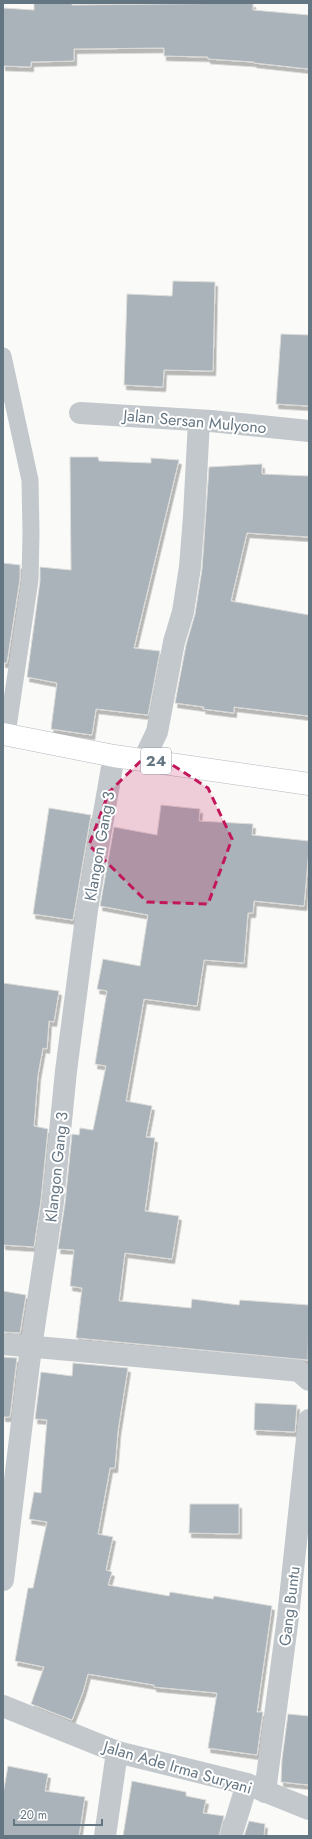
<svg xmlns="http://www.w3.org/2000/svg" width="312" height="1839" font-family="Jost,sans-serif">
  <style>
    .building { fill: #aab3b9; stroke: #dcdcda; filter: url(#shadow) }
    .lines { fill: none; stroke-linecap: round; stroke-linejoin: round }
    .trunk-casing { stroke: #b4b9bd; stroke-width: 23 }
    .service { stroke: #c3c8cc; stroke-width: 17 }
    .minor { stroke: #c3c8cc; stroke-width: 22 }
    .tertiary { stroke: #c3c8cc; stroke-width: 22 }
    .trunk { stroke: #fff; stroke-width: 22 }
    .marked { fill: #c2185b; fill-opacity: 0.2; stroke: #c2185b; stroke-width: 3; stroke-dasharray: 8 5; stroke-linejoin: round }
    .labels { text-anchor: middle; stroke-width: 4; stroke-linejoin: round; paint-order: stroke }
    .shield { fill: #fff; stroke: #939fa8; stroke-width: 1 }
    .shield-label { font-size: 15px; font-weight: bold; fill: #657683 }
    .street-label { font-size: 16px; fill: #657683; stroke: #fff }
  </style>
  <defs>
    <filter id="shadow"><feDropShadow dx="2.5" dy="4.5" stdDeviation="0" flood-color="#0004"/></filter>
  </defs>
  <rect width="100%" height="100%" fill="#fafaf8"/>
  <g class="building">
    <path d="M34,3H72V5L253,3V10L309,15V69L254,63V62L208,59V57L164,56V48L74,49V61L31,62V67L3,66V8L34,10Z"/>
    <path d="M173,281L215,282L213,371L164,370L163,387L124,385L127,294L172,296Z"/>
    <path d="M281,334L309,335V406L276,404Z"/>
    <path d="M70,457H98L99,461L151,463V458L179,460L134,648L160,651L148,715L96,709L92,735L51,729L57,683L27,677L40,581V567L71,570Z"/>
    <path d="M262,464V474L309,476V537L247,533L231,601L309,615V716L234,707V713L203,709L204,707L175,703L186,645L195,614L202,569L209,467Z"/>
    <path d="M3,563L20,565V579L7,663H3Z"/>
    <path d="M161,805L200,809L199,821L253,824L252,835L309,841V849L304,906L254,901L253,913H248L244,963L204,960L197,1006L144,999L126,1101L152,1106L146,1137L155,1138L145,1211L179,1216L172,1259L125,1253L119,1301L191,1308L192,1299L239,1305L240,1300L309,1305L308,1360L76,1338L82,1288L70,1286L74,1250L58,1249L65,1203L72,1134L79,1135L80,1128L93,1130L106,1066L95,1064L107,991L97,989L103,959L140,966L148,915L100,906L114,827L157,835Z"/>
    <path d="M49,808L91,815L73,920L33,914Z"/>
    <path d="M3,983L59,991L54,1022L49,1021L47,1049L43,1048L38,1075L34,1126L48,1129L41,1200L34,1247L3,1245Z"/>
    <path d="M3,1291L26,1295L20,1333L3,1332Z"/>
    <path d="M3,1357L17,1358L10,1417H3Z"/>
    <path d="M73,1363L128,1368L118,1431L115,1468H110L98,1534L113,1537L106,1570L112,1572L108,1585L169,1596L170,1592L213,1599L214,1596L272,1606L257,1712H263L257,1755L208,1748L217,1693L154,1687V1685L88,1674L83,1692L72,1720L31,1704L44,1667L15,1661L28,1588H33L47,1522L29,1519L34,1492L41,1493L47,1420L35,1419L41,1372L72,1376Z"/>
    <path d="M255,1403L297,1405L295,1432L254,1430Z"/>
    <path d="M190,1504H239V1534L189,1533Z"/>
    <path d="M288,1714L309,1716V1785L281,1782L282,1759Z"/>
    <path d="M8,1766L48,1774L45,1791L85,1797L79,1836H3V1794Z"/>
    <path d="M132,1781L186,1792V1796L206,1800L203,1813L224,1816L219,1836H123Z"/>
    <path d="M249,1821L265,1824L264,1836H244Z"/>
  </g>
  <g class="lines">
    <g class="trunk-casing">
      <path id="trunk" d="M3,734L114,756L309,784"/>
    </g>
    <path class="service" d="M3,356L30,480L31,533L30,580L7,734"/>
    <g class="minor">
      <path d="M80,413L211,421L309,431"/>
      <path d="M144,759L157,732L174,642L183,612L190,567L194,516L199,421"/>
      <path d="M3,1344L290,1370L299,1371L309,1380"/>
      <path d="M3,1580L31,1347L53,1202L66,1071L87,910L114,756"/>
      <path d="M265,1792L288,1617L309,1420"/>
      <path d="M105,1836L117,1752"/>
      <path d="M231,1836L247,1784"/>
    </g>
    <path class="tertiary" d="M3,1706L117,1752L247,1784L309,1809"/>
    <use href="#trunk" class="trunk"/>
  </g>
  <path class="marked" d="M151,751L208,788L232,839L208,904L147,902L89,845L109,792Z"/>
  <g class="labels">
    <rect class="shield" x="141" y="748" width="30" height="26" rx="3"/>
    <g class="shield-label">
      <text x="156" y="766">24</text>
    </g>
    <g class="street-label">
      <text transform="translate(195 421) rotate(5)" y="6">Jalan Sersan Mulyono</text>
      <text transform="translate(99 846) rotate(-80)" y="6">Klangon Gang 3</text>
      <text transform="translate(56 1167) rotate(-84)" y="6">Klangon Gang 3</text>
      <text transform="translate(289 1606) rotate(-83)" y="6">Gang Buntu</text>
      <text transform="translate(178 1767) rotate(16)" y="6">Jalan Ade Irma Suryani</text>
    </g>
  </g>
  <rect width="312" height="1839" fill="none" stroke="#657683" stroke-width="8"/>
  <path d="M14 1819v6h88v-6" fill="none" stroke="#657683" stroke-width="2"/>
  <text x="20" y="1819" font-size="12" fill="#657683" stroke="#ffffff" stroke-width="3" paint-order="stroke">20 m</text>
</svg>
